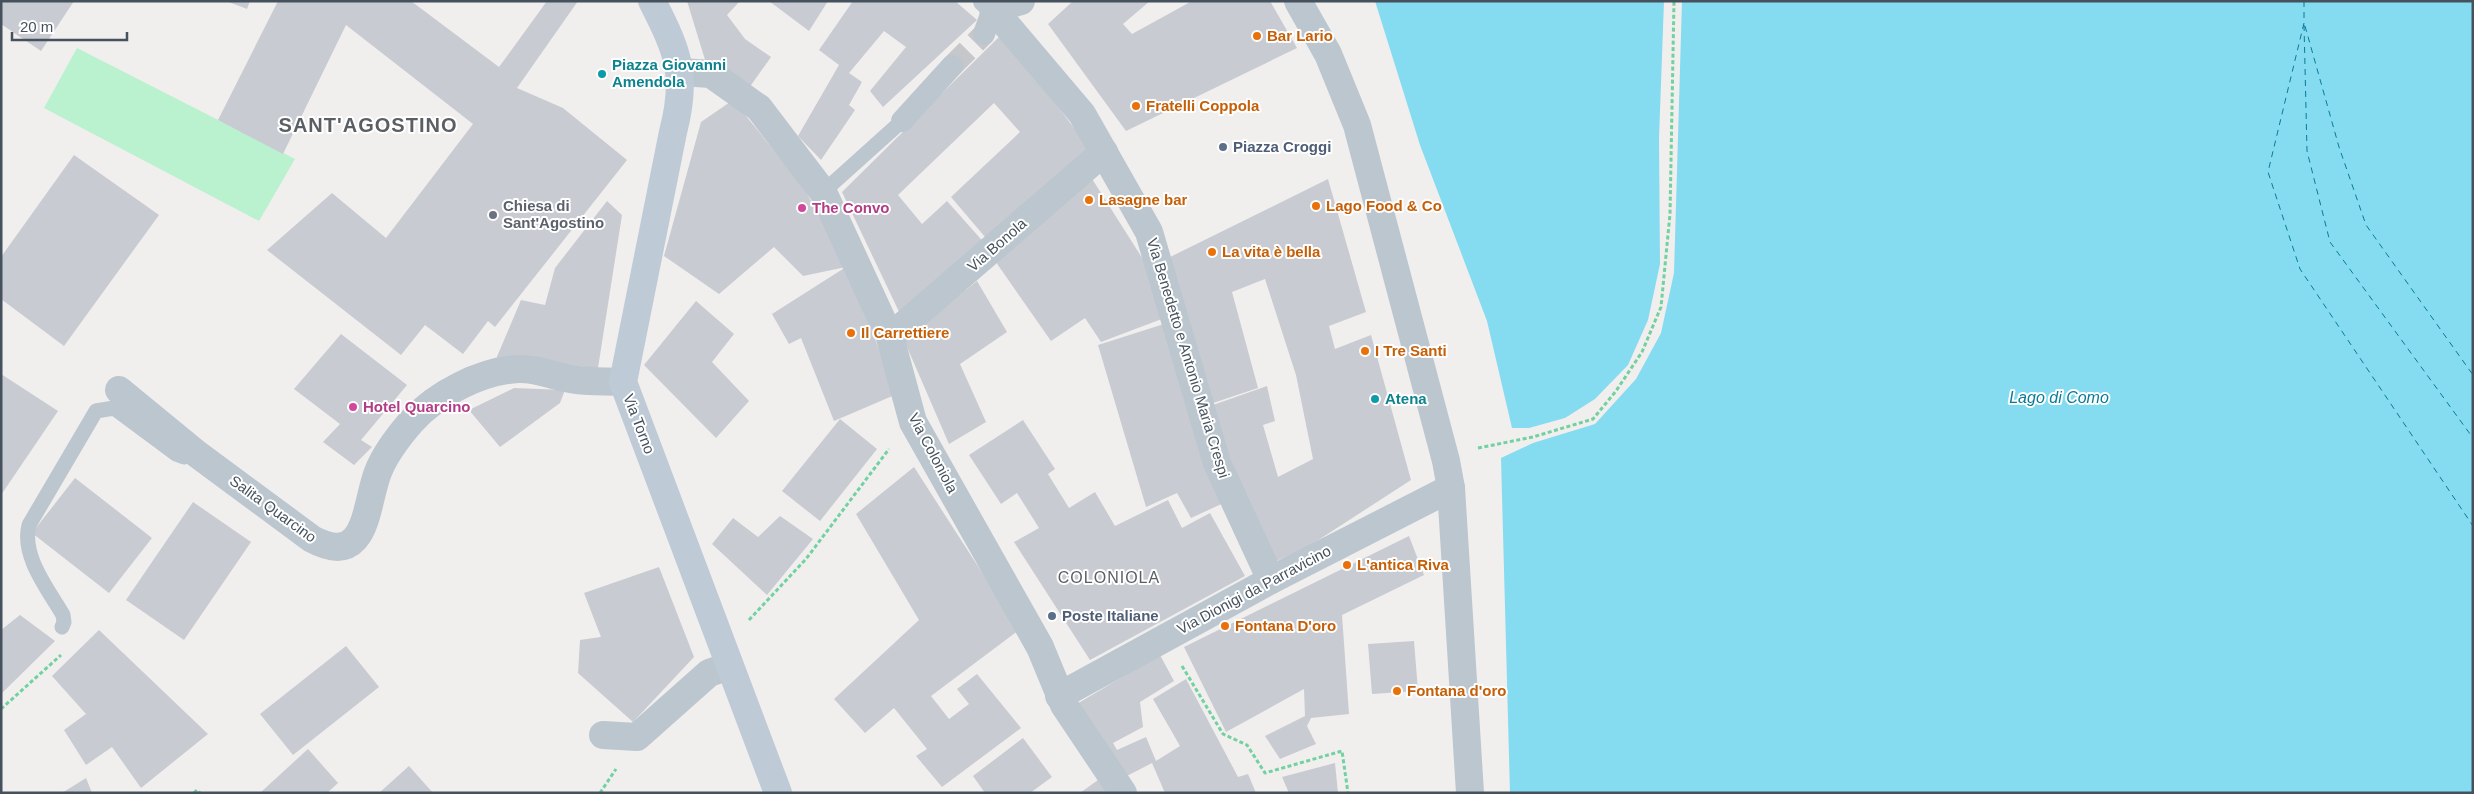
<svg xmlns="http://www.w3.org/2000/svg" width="2474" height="794" font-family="Helvetica,sans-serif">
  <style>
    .green { fill: #baf1cf }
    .water { fill: #85dbf0 }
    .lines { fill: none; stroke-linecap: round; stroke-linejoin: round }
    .ferry { stroke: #077b98; stroke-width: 1; stroke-dasharray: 6 5; stroke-linecap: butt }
    .building { fill: #c8cbd1 }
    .pedestrian-tunnel { stroke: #c6c7ca; stroke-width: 22; stroke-dasharray: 22 11; stroke-linecap: butt }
    .path { stroke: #71d1a0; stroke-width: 3; stroke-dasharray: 4 2.5; stroke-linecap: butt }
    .service { stroke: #bbc6ce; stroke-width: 15 }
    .pedestrian { stroke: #bbc6ce; stroke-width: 22 }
    .minor { stroke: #bbc6ce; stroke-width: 28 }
    .secondary { stroke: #becad6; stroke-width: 28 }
    .food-dot { fill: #e8710a; stroke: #fff; stroke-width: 2 }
    .culture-dot { fill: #0f9aa8; stroke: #fff; stroke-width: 2 }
    .service-dot { fill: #5c6f8a; stroke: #fff; stroke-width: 2 }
    .hotel-dot { fill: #d1479c; stroke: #fff; stroke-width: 2 }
    .worship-dot { fill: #6b7280; stroke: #fff; stroke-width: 2 }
    .labels { text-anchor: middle; stroke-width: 4; stroke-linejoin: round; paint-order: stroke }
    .food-label { font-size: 15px; font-weight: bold; fill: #c56008; stroke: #fff; text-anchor: start }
    .culture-label { font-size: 15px; font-weight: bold; fill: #0d838f; stroke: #fff; text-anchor: start }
    .service-label { font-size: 15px; font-weight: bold; fill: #4e5e75; stroke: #fff; text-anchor: start }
    .worship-label { font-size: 15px; font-weight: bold; fill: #5b616d; stroke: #fff; text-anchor: start }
    .hotel-label { font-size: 15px; font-weight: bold; fill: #b23c85; stroke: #fff; text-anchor: start }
    .street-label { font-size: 15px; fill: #45525d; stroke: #fff }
    .water-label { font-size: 16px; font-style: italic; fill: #077b98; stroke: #fff }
    .neighbourhood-label { font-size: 16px; letter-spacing: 1px; fill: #5b5f64; stroke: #fff }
    .district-label { font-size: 20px; font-weight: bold; letter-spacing: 1px; fill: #5b5f64; stroke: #fff }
  </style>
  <rect width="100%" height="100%" fill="#f1eeee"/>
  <path class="green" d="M77,48L295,159L259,221L44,108Z"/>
  <g class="water">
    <path d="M1375,1H1664L1659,138L1660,264L1648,320L1628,365L1595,399L1565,418L1529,428H1512L1487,321L1420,145Z"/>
    <path d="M1682,1H2473V793H1510L1501,458L1533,443L1595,424L1636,379L1661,333L1674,273Z"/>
  </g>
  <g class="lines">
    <g class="ferry">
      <path d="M2304,1V21"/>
      <path d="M2304,23L2268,172L2300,269L2473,526"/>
      <path d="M2304,25L2307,151L2330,242L2473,438"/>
      <path d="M2305,26L2339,147L2366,225L2473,375"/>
    </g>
  </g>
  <g class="building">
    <path d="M1,1H74L41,51L1,24Z"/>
    <path d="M226,1H250L247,9Z"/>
    <path d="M278,1H411L499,67L547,1H578L517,88L563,108L627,160L495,327L488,321L463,354L425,325L401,355L267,250L332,193L386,238L473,124L346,25L283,154L218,120Z"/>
    <path d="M687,1H740L727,15L745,39L771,57L749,88L706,63Z"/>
    <path d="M769,1H828L809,31Z"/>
    <path d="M853,1H955L977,20L883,107L870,91L906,47L884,31L849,73L862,82L849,105L855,110L821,160L798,136L839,65L819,50Z"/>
    <path d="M1073,1H1150L1123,24L1132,34L1192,1H1270L1297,48L1126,131L1048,24Z"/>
    <path d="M1002,34L1094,154L991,244L951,197L1020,132L994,103L898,195L922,224L947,201L987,246L902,318L842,192Z"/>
    <path d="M733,100L803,186L846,267L803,276L774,247L719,294L664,256L701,122Z"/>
    <path d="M74,155L159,215L64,346L1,299V257Z"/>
    <path d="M1089,174L1151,272L1167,317L1101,342L1085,318L1051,341L993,258Z"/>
    <path d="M1328,179L1366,312L1329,326L1335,349L1371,335L1411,480L1306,548L1274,562L1228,460L1213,405L1267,386L1275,421L1263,425L1278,477L1313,459L1296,375L1265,279L1232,292L1258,388L1210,404L1166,259Z"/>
    <path d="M607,201L622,215L598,368L496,359L521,300L545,305L555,268Z"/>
    <path d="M846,267L897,394L834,421L801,338L789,344L772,314Z"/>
    <path d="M977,281L1007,332L960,364L986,422L949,444L904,340Z"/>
    <path d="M696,301L734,334L712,362L749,401L716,438L644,365Z"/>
    <path d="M1164,324L1228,501L1191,518L1177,493L1146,507L1098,345Z"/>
    <path d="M341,334L407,385L361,440L372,447L354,465L323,442L340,424L294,389Z"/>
    <path d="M1,374L58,411L1,495Z"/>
    <path d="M514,388L565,390L560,403L500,447L469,410Z"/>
    <path d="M840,419L877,449L820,521L782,491Z"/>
    <path d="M1023,420L1055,469L1048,474L1069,508L1095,492L1115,526L1168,500L1182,528L1210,513L1245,576L1090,660L1014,542L1039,528L1017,493L1001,504L969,455Z"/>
    <path d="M914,467L1019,630L931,696L949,719L969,704L957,689L977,674L1021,728L942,787L916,756L927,749L894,708L865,733L834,699L919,620L856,514Z"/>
    <path d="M75,478L152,538L109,593L32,533Z"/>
    <path d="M193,502L251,542L184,640L126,600Z"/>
    <path d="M780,516L813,539L767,595L712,544L733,518L758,537Z"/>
    <path d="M1409,536L1424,575L1342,615L1349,714L1311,718L1307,726L1316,744L1280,759L1265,736L1305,716L1304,689L1226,732L1184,647Z"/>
    <path d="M659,567L694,657L633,722L578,673L580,640L601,637L584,593Z"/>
    <path d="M20,615L55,641L1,694V630Z"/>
    <path d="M99,630L208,734L141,788L112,747L86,765L64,730L86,714L52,676Z"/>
    <path d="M1414,641L1418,691L1372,694L1368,644Z"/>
    <path d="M346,646L379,687L293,755L260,714Z"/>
    <path d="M1160,655L1174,681L1140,702L1143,727L1113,743L1117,750L1146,737L1156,761L1180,746L1153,699L1186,679L1238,777L1248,774L1256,793H1165L1152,763L1119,780L1075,705Z"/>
    <path d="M1023,738L1052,777L1030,793H985L973,776Z"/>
    <path d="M308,749L338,783L327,793H260Z"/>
    <path d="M1335,763L1338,793H1289L1282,777Z"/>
    <path d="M409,766L433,793H379Z"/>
    <path d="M86,778L92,793H62Z"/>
    <path d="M1098,780L1107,793H1080Z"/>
  </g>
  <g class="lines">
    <path class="pedestrian-tunnel" d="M952,66L984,34"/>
    <g class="path">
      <path d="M1478,448L1533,437L1593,419L1616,391L1642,352L1661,307L1670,214L1674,1"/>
      <path d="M749,620L806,559L889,449"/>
      <path d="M1182,666L1223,734L1247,745L1265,773L1342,751L1348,793"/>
      <path d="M1,709L61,655"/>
      <path d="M194,793L197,790L200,793"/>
      <path d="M600,793L616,769"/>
    </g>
    <g class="service">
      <path d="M823,192L902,121"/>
      <path d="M62,627L64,622L63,615C48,589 21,556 29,525L96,411L114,408L176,454L184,457L195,454"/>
    </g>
    <g class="pedestrian">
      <path d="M984,34L993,9L984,1"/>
      <path d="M902,121L952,66"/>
    </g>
    <g class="minor">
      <path d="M1021,1L993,9L1082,114L1149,232L1217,463L1271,580"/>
      <path d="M1298,1L1328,54L1357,125L1446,461L1451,488L1470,793"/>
      <path d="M680,72L711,74L759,108L823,192L890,337L913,422L1040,647L1064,705L1123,793"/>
      <path d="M890,337L1104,152"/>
      <path d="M119,390L197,454L312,539C368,569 365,505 378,472C385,454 398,437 411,422C436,394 481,371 518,369C539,368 557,378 577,380C592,382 608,381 623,382"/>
      <path d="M1059,696L1271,580L1451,488"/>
      <path d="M603,735L637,737L709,673L729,666"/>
    </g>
    <path class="secondary" d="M652,1C678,52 688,75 673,132L623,382L778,793"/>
  </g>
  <g class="food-dot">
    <circle cx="1257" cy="36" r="5"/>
    <circle cx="1136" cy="106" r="5"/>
    <circle cx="1089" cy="200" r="5"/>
    <circle cx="1316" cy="206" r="5"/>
    <circle cx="1212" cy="252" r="5"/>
    <circle cx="851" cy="333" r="5"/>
    <circle cx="1365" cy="351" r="5"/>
    <circle cx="1347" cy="565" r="5"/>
    <circle cx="1225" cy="626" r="5"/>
    <circle cx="1397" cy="691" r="5"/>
  </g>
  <g class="culture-dot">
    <circle cx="602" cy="74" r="5"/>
    <circle cx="1375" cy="399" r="5"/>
  </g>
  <g class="service-dot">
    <circle cx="1223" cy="147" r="5"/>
    <circle cx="1052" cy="616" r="5"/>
  </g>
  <g class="hotel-dot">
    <circle cx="802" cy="208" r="5"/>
    <circle cx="353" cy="407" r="5"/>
  </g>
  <circle class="worship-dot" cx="493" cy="215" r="5"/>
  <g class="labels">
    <g class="food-label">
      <text x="1267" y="41">Bar Lario</text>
      <text x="1146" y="111">Fratelli Coppola</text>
      <text x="1099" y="205">Lasagne bar</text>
      <text x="1326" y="211">Lago Food &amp; Co</text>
      <text x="1222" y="257">La vita è bella</text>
      <text x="861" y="338">Il Carrettiere</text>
      <text x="1375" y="356">I Tre Santi</text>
      <text x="1357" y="570">L'antica Riva</text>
      <text x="1235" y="631">Fontana D'oro</text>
      <text x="1407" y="696">Fontana d'oro</text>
    </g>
    <g class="culture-label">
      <text x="612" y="70">Piazza Giovanni<tspan x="612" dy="17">Amendola</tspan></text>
      <text x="1385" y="404">Atena</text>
    </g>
    <g class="service-label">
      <text x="1233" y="152">Piazza Croggi</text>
      <text x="1062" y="621">Poste Italiane</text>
    </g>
    <g class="worship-label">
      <text x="503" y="211">Chiesa di<tspan x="503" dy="17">Sant'Agostino</tspan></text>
    </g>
    <g class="hotel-label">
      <text x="812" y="213">The Convo</text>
      <text x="363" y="412">Hotel Quarcino</text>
    </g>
    <g class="street-label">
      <text transform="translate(997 245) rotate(-41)" y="5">Via Bonola</text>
      <text transform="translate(1188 358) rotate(73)" y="5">Via Benedetto e Antonio Maria Crespi</text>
      <text transform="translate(639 424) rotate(69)" y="5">Via Torno</text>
      <text transform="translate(933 453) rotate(62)" y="5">Via Coloniola</text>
      <text transform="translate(273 509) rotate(36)" y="5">Salita Quarcino</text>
      <text transform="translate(1254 590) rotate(-28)" y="5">Via Dionigi da Parravicino</text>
    </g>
    <g class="water-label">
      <text x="2059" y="403">Lago di Como</text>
    </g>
    <g class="neighbourhood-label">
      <text x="1109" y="583">COLONIOLA</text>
    </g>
    <g class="district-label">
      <text x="368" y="132">SANT'AGOSTINO</text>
    </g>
  </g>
  <rect width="2474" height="794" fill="none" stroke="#45525d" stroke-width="5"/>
  <path d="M12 32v8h115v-8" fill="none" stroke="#45525d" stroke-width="2.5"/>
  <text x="20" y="32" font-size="15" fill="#45525d" stroke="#ffffff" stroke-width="4" paint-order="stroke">20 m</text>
</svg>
